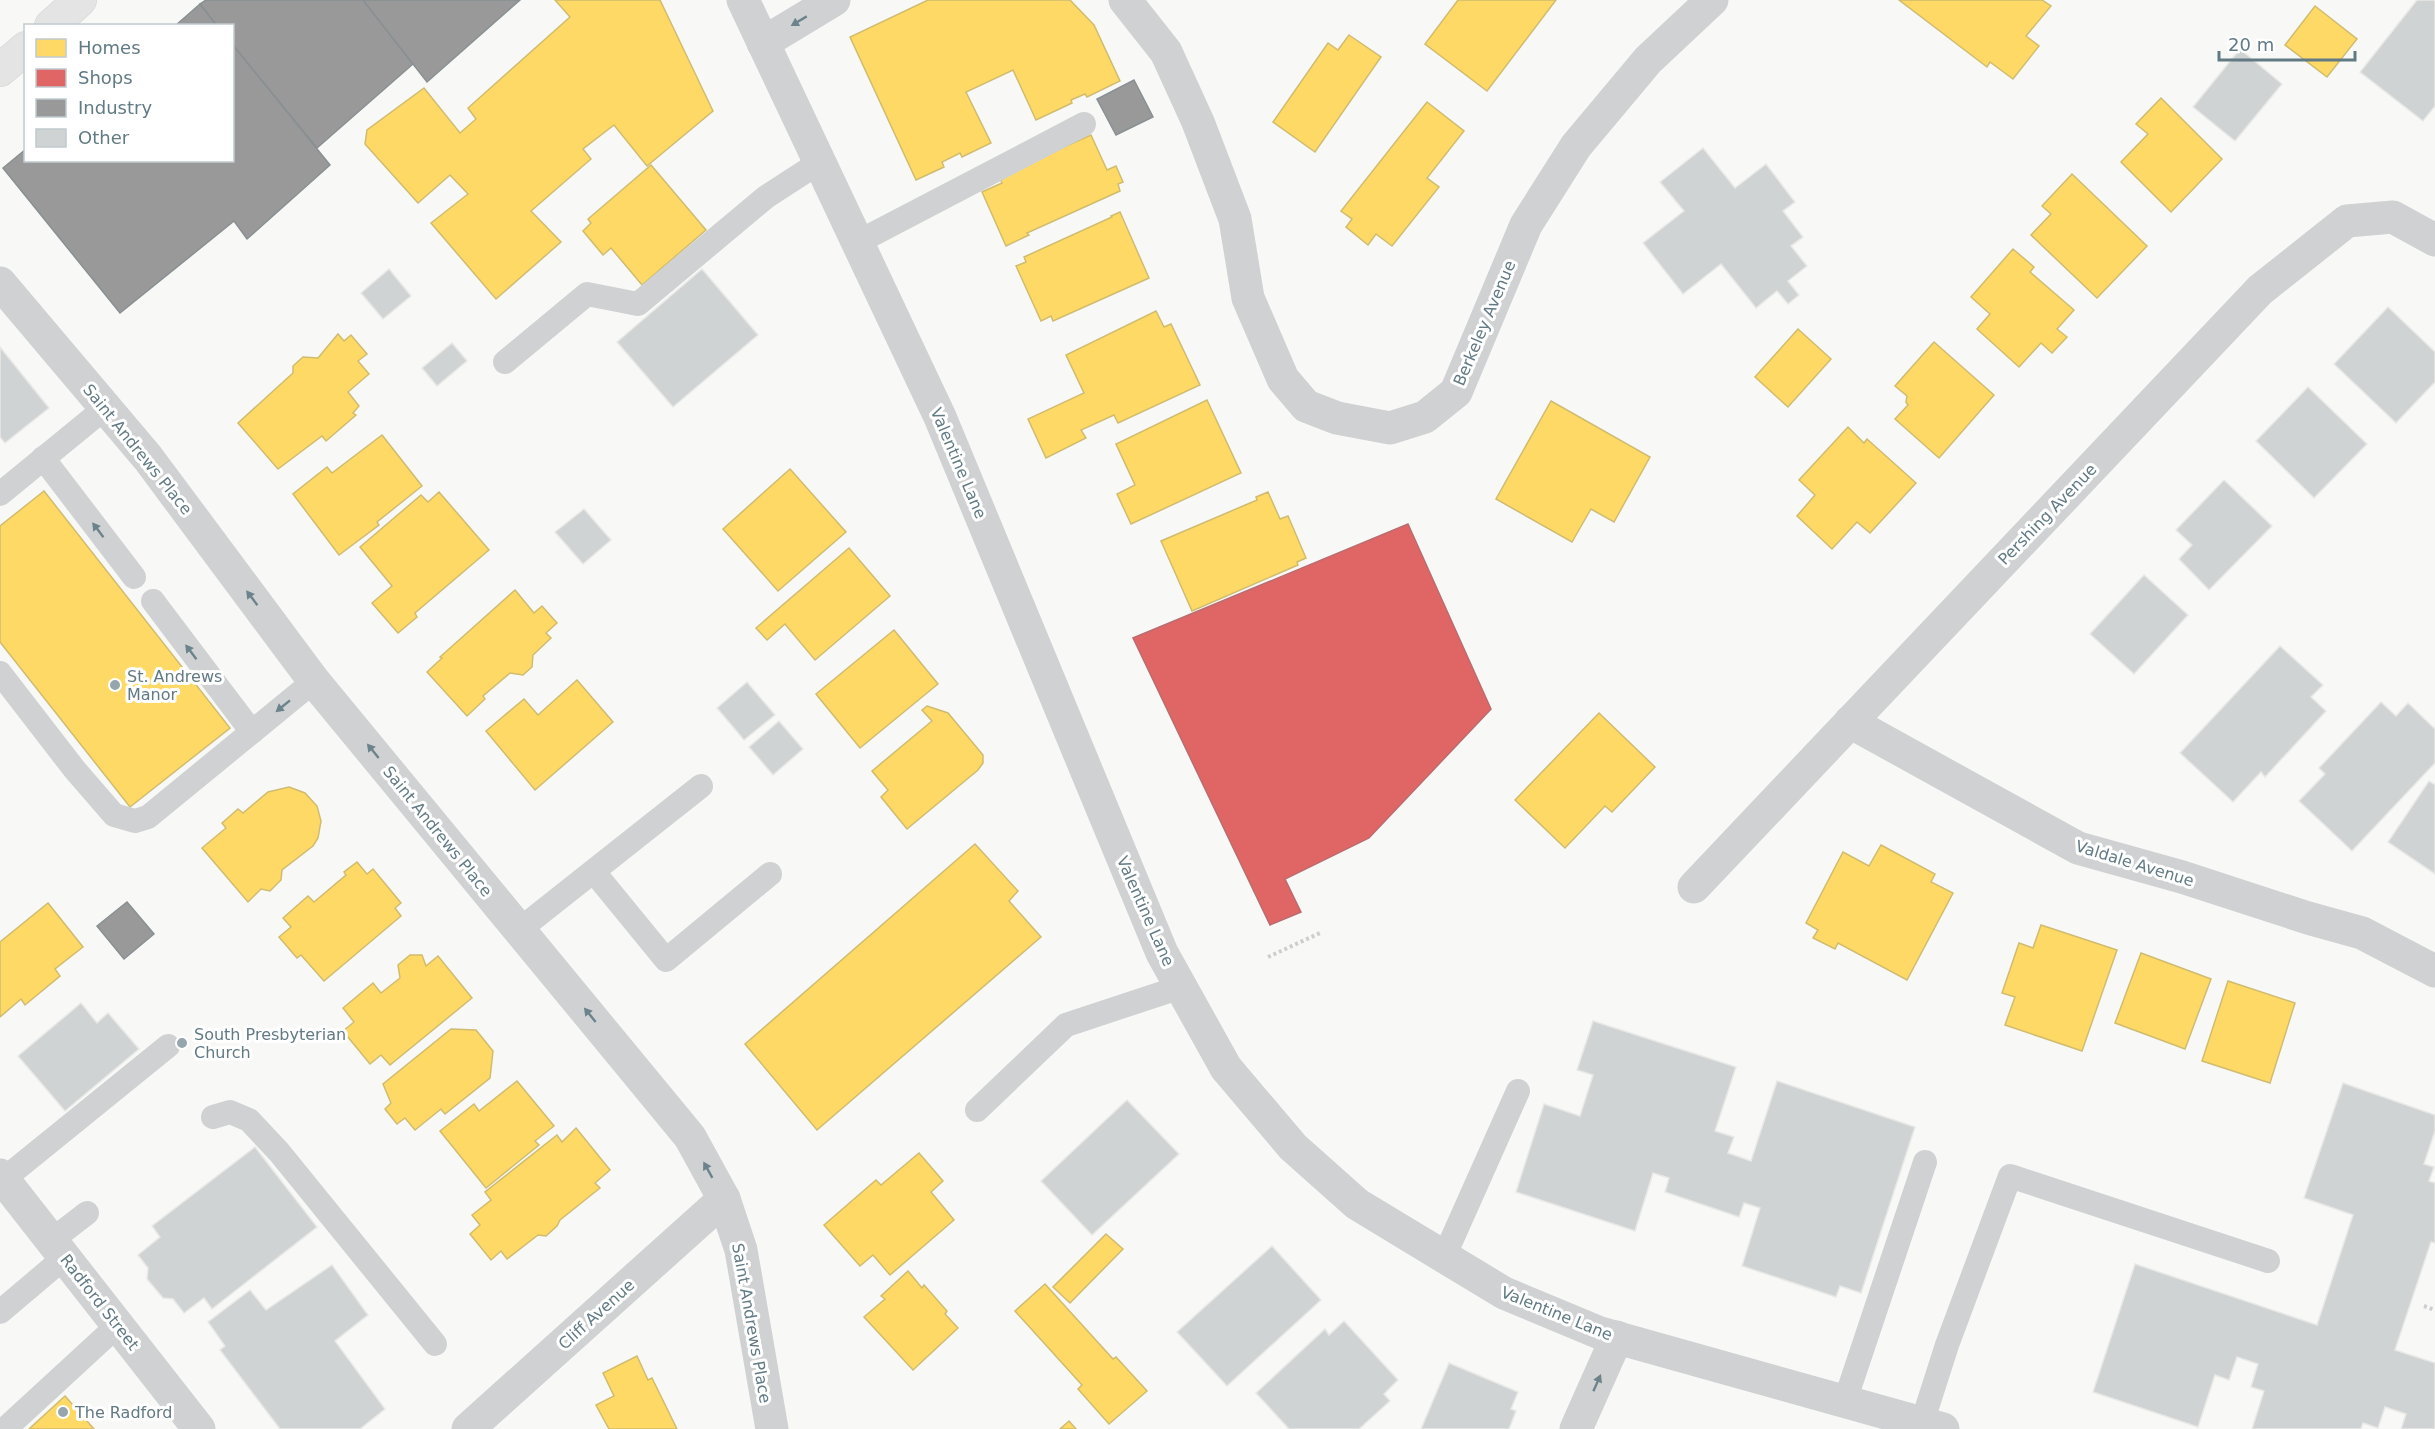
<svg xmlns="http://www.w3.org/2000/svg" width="2435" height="1429" font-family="'DejaVu Sans',sans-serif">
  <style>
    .homes { fill: #ffd966; stroke: #d0bc6f; stroke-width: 1.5 }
    .shops { fill: #e06666; stroke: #ba6c6f; stroke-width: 1.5 }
    .industry { fill: #999; stroke: #889093; stroke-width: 1.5 }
    .building { fill: #d0d3d3; stroke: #e8e8e6; stroke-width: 1.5 }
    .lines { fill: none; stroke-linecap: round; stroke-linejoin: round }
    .primary-casing { stroke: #d3d5d5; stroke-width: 34 }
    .path { stroke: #cdcecf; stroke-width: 4; stroke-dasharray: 3 3; stroke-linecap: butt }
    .service { stroke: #d0d1d2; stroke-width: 24 }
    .minor { stroke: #d0d1d2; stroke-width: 33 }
    .tertiary { stroke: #d0d1d2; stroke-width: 33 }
    .primary { stroke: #e3e4e3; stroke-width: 33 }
    .oneway { fill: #6c838c }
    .poi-dot { fill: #96a6ac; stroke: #fff; stroke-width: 2 }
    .labels { text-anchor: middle; stroke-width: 6; stroke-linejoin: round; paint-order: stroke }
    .street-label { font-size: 16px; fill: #617a84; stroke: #fff }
    .poi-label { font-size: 16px; fill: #617a84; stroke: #fff; text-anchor: start }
  </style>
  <rect width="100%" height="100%" fill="#f8f8f7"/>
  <g class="homes">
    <path d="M555,0H660L713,111L647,166L614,125L583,149L591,159L531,211L561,242L496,299L431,223L468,194L450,175L418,203L365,144L367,130L424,88L460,133L476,119L468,108L570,17Z"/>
    <path d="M928,0H1070L1094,25L1120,81L1087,97L1085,94L1071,100L1072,103L1036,120L1013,70L966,92L991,143L962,157L960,153L942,162L944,167L916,180L850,37Z"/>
    <path d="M1458,0H1556L1487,91L1425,44Z"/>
    <path d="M1899,0H2042L2051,6L2026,36L2039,46L2013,79L1990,62L1987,67Z"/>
    <path d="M2315,6L2357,39L2327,77L2285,45Z"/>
    <path d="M1349,35L1381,57L1315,152L1273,122L1328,43L1338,50Z"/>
    <path d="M2161,98L2222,159L2171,212L2121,162L2148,134L2136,124Z"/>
    <path d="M1427,102L1464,131L1427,178L1439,187L1392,246L1376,234L1368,245L1346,227L1352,219L1341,211Z"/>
    <path d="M1091,135L1107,170L1116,166L1123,182L1118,184L1120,191L1027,233L1029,235L1006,246L982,192L1002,183L999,176Z"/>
    <path d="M651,165L706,230L642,285L611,248L603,255L583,231L591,223L588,219Z"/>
    <path d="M2072,174L2147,246L2097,298L2031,235L2051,214L2042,206Z"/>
    <path d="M1120,212L1149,278L1053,321L1051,316L1041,321L1016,266L1026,262L1024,257L1112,217L1111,216Z"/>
    <path d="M2013,249L2034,267L2030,272L2074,310L2057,329L2067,337L2052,353L2041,343L2019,367L1977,329L1990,314L1971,297Z"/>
    <path d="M1156,311L1164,327L1171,324L1200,385L1118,423L1114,415L1081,430L1086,438L1046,458L1028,419L1084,393L1066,355Z"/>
    <path d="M1798,329L1831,359L1788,407L1755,377Z"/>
    <path d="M338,334L344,341L351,335L367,354L358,361L369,374L348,392L359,406L353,413L356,415L326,441L322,436L278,469L238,423L293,373V366L303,357L318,358Z"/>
    <path d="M1934,342L1994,395L1939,458L1895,419L1908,405L1906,402L1907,396L1895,386Z"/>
    <path d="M1207,400L1241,473L1131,524L1117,494L1135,485L1116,444Z"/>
    <path d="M1551,401L1650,457L1614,522L1591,509L1572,542L1496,499Z"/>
    <path d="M1848,427L1864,443L1867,439L1916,483L1870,533L1857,522L1832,549L1797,516L1815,495L1799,480Z"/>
    <path d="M382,435L422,486L377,522L379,525L339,555L293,494L327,467L332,473Z"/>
    <path d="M790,469L846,532L778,591L723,529Z"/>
    <path d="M44,491L230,728L130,807L0,642V526Z"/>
    <path d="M439,492L489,550L415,613L417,617L398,633L372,603L392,586L360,547L421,495L428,502Z"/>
    <path d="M1268,492L1280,519L1288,516L1306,558L1297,562L1298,565L1192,611L1161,541L1257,500L1256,497Z"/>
    <path d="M849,548L890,596L815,660L785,624L767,640L756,628Z"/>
    <path d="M515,590L534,613L542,606L557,623L546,633L551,638L533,655L532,667L523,675L510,673L483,696L485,699L467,716L427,672L442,658L440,657Z"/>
    <path d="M894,630L938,684L860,748L816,694Z"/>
    <path d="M577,680L613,722L535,790L486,731L524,699L538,715Z"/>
    <path d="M927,706L948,713L983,755V763L978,770L907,829L881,797L888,790L872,771L932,721L922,710Z"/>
    <path d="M1599,713L1655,767L1612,812L1605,806L1565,848L1515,800Z"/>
    <path d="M289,787L305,793L317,806L321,821L318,838L313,846L282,870L281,880L270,891L261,889L248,902L202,848L226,828L222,823L238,809L243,813L268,792Z"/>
    <path d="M975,844L1018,891L1009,901L1041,937L817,1130L745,1044Z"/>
    <path d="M1881,845L1935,874L1931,882L1953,893L1907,980L1838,943L1835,949L1813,938L1818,930L1806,923L1843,852L1869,866Z"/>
    <path d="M357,862L367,874L373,869L401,903L395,908L401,916L324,981L301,955L297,958L279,937L291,927L283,918L308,896L314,902L346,875L344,872Z"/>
    <path d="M48,903L83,947L55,969L60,976L25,1005L21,999L0,1017V942Z"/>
    <path d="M2041,925L2117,950L2082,1051L2005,1025L2015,997L2002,993L2019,943L2033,948Z"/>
    <path d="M2141,953L2211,979L2185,1049L2115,1023Z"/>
    <path d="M410,955H422L426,966L438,956L472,998L390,1065L381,1055L370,1064L343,1031L354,1022L343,1008L373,983L381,993L400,978L398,965Z"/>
    <path d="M2228,981L2295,1003L2270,1083L2202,1061Z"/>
    <path d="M451,1029L476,1030L493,1051L490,1078L445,1114L441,1109L415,1130L405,1118L397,1124L385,1109L391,1103L383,1084Z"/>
    <path d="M517,1081L554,1126L535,1141L539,1145L486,1188L440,1131L474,1104L479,1111Z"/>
    <path d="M576,1128L610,1170L595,1183L600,1188L560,1220L557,1226L546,1236L538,1235L507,1259L501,1251L491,1260L470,1234L480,1225L472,1215L491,1200L485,1192L557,1135L562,1142Z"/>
    <path d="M919,1153L943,1181L931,1192L954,1220L890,1275L873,1255L860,1266L824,1225L876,1180L881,1185Z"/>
    <path d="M1106,1234L1123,1249L1070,1303L1053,1287Z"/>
    <path d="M908,1271L922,1288L924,1285L947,1311L945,1314L958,1328L913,1370L864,1317L885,1299L881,1296Z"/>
    <path d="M1045,1284L1113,1359L1116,1357L1147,1391L1109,1424L1078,1389L1082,1385L1015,1311Z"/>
    <path d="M637,1356L648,1380L652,1378L677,1429H609L596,1405L614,1396L603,1373Z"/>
    <path d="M65,1396L94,1429H29Z"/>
    <path d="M1069,1421L1076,1429H1060Z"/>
  </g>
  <path class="shops" d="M1408,524L1491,709L1369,838L1285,879L1301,912L1270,925L1133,638Z"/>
  <g class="industry">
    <path d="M206,0H363L413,64L317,148L232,44V26H217L200,4Z"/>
    <path d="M363,0H520L427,82Z"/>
    <path d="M200,4L217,26H175Z"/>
    <path d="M232,44L330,165L247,239L234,221L120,313L3,168L26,149V160H232Z"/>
    <path d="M1134,80L1153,117L1116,135L1097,99Z"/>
    <path d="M127,902L154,934L124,959L97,926Z"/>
  </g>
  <g class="building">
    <path d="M2417,0H2435V106L2423,121L2360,72Z"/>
    <path d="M2240,49L2282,84L2235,141L2193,107Z"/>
    <path d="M1703,148L1735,188L1766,164L1795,202L1783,211L1803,237L1791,246L1807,266L1788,281L1799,295L1788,304L1777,291L1756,308L1721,264L1683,294L1643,243L1684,211L1660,182Z"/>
    <path d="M389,269L411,296L383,319L361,293Z"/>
    <path d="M702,269L758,335L673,407L617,342Z"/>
    <path d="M2388,307L2435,352V382L2396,423L2334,364Z"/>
    <path d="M452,343L467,361L437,386L422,368Z"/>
    <path d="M0,347L49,408L5,443L0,437Z"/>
    <path d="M2308,387L2367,444L2314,498L2256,441Z"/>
    <path d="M2224,480L2272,526L2209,590L2179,559L2192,545L2176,530Z"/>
    <path d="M584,509L611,540L583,564L555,532Z"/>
    <path d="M2144,575L2188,615L2134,674L2090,634Z"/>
    <path d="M2280,646L2323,685L2311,697L2326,711L2265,777L2261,772L2233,802L2180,753Z"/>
    <path d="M747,682L775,715L744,740L717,708Z"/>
    <path d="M2381,702L2396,716L2408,703L2435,729V763L2352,851L2299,801L2325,774L2319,768Z"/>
    <path d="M779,721L803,749L773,775L749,747Z"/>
    <path d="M2429,781L2435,785V874L2388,842Z"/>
    <path d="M81,1003L97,1023L108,1013L139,1049L65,1111L18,1056Z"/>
    <path d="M1593,1021L1736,1067L1715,1131L1734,1137L1728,1153L1751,1161L1777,1081L1915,1127L1861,1293L1840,1286L1836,1297L1742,1266L1760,1208L1744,1203L1739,1217L1665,1192L1669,1178L1653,1173L1635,1231L1516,1192L1544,1104L1580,1116L1593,1075L1577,1070Z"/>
    <path d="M2343,1083L2435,1115V1131L2424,1164L2434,1167L2429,1181L2435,1183V1243L2431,1242L2395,1350L2435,1363V1429H2401L2406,1414L2385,1407L2378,1428L2363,1423L2361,1429H2252L2264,1391L2251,1387L2258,1364L2237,1357L2229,1380L2215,1375L2198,1427L2093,1392L2135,1264L2317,1325L2353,1215L2304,1198Z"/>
    <path d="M1127,1100L1179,1154L1092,1235L1041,1181Z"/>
    <path d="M255,1147L317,1227L212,1309L204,1298L184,1313L173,1299L163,1298L147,1279L148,1268L138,1255L160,1237L152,1226Z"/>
    <path d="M1272,1246L1321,1300L1227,1386L1177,1332Z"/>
    <path d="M332,1265L368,1315L335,1341L385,1409L360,1429H280L220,1350L225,1346L208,1322L250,1290L266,1310Z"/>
    <path d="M1344,1321L1398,1380L1384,1394L1390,1401L1359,1429H1289L1256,1393L1325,1329L1329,1335Z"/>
    <path d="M1449,1363L1518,1392L1511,1409L1516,1411L1509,1429H1421Z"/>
  </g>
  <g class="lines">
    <g class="primary-casing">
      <g id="primary">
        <path d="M51,26L80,0"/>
        <path d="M0,70L26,48"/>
      </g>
    </g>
    <g class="path">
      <path d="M1268,957L1320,933"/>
      <path d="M2424,1306L2435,1310"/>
    </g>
    <g class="service">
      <path d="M858,242L1084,124"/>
      <path d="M505,362L587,294L638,304L766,197L820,162"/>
      <path d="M43,458L134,577"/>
      <path d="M0,494L105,408"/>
      <path d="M153,601L252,732"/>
      <path d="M0,673L75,770L114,815L135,821L148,817L314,681"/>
      <path d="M594,872L666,960L770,874"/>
      <path d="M519,930L701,786"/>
      <path d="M977,1110L1066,1025L1181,987"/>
      <path d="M213,1117L230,1112L249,1120L279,1152L435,1344"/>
      <path d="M4,1179L168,1046"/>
      <path d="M52,1240L87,1213"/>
      <path d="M1444,1257L1518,1091"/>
      <path d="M0,1312L65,1257"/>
      <path d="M1845,1401L1925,1162"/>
      <path d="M1922,1423L1947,1345L2010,1176L2268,1261"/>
      <path d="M5,1429L118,1325"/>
    </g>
    <g class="minor">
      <path d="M1125,0L1166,52L1198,122L1235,219L1248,298L1283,379L1306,406L1337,418L1390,428L1425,417L1456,392L1526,225L1576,146L1648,60L1712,0"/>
      <path d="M763,43L834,0"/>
      <path d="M0,283L148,458L314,681L690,1137L724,1199L741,1250L772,1429"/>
      <path d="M1850,722L2078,848L2182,877L2308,918L2362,933L2435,971"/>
      <path d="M1694,887L2260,290L2347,221L2393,217L2435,240"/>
      <path d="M468,1429L724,1199"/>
      <path d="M1576,1429L1617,1337"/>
    </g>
    <g class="tertiary">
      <path d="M743,0L940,417L1162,953L1226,1068L1293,1147L1357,1204L1504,1293L1600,1333L1943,1429"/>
      <path d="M0,1175L199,1429"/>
    </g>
    <use href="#primary" class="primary"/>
  </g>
  <defs><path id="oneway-solid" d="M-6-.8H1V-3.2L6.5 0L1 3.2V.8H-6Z" transform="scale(1.5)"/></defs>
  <g class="oneway">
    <use href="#oneway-solid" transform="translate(799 21) rotate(149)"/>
    <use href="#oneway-solid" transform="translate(98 530) rotate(-127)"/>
    <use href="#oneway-solid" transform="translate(252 598) rotate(-127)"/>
    <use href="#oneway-solid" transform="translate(191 652) rotate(-127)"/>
    <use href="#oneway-solid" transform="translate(283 706) rotate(141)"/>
    <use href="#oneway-solid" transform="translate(373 751) rotate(-129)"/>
    <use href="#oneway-solid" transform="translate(590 1015) rotate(-129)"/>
    <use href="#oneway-solid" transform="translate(708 1170) rotate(-119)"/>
    <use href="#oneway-solid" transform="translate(1597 1383) rotate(-66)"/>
  </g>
  <g class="poi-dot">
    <circle cx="115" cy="685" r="6"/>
    <circle cx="182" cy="1043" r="6"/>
    <circle cx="63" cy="1412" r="6"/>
  </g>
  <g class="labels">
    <g class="street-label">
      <text transform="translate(1484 323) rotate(-67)" y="6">Berkeley Avenue</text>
      <text transform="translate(138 449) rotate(51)" y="6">Saint Andrews Place</text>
      <text transform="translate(959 463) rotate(67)" y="6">Valentine Lane</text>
      <text transform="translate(2047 514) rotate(-46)" y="6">Pershing Avenue</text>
      <text transform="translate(438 831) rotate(51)" y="6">Saint Andrews Place</text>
      <text transform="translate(2135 863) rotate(17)" y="6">Valdale Avenue</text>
      <text transform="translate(1146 911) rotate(66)" y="6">Valentine Lane</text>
      <text transform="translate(100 1302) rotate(52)" y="6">Radford Street</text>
      <text transform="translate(1557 1313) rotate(22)" y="6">Valentine Lane</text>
      <text transform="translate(596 1314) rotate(-42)" y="6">Cliff Avenue</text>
      <text transform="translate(752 1323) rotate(80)" y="6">Saint Andrews Place</text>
    </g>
    <g class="poi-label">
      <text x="127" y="682">St. Andrews<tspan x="127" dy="18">Manor</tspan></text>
      <text x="194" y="1040">South Presbyterian<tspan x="194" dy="18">Church</tspan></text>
      <text x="75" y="1418">The Radford</text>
    </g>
  </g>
  <rect x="24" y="24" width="210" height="138" fill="#ffffff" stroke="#c0cace" stroke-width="1.5"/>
  <rect x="36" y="39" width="30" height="18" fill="#ffd966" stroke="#c0cace" stroke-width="1.5"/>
  <text x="78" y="54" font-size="18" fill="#617a84">Homes</text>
  <rect x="36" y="69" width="30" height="18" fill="#e06666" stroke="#c0cace" stroke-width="1.5"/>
  <text x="78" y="84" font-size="18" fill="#617a84">Shops</text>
  <rect x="36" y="99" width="30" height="18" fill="#999999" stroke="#c0cace" stroke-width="1.5"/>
  <text x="78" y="114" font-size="18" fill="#617a84">Industry</text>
  <rect x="36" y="129" width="30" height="18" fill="#d0d3d3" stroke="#c0cace" stroke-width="1.5"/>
  <text x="78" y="144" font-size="18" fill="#617a84">Other</text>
  <path d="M2219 51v9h136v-9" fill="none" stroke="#617a84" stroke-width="3"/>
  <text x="2228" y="51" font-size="18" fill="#617a84" stroke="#ffffff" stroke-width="4.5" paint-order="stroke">20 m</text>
</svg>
